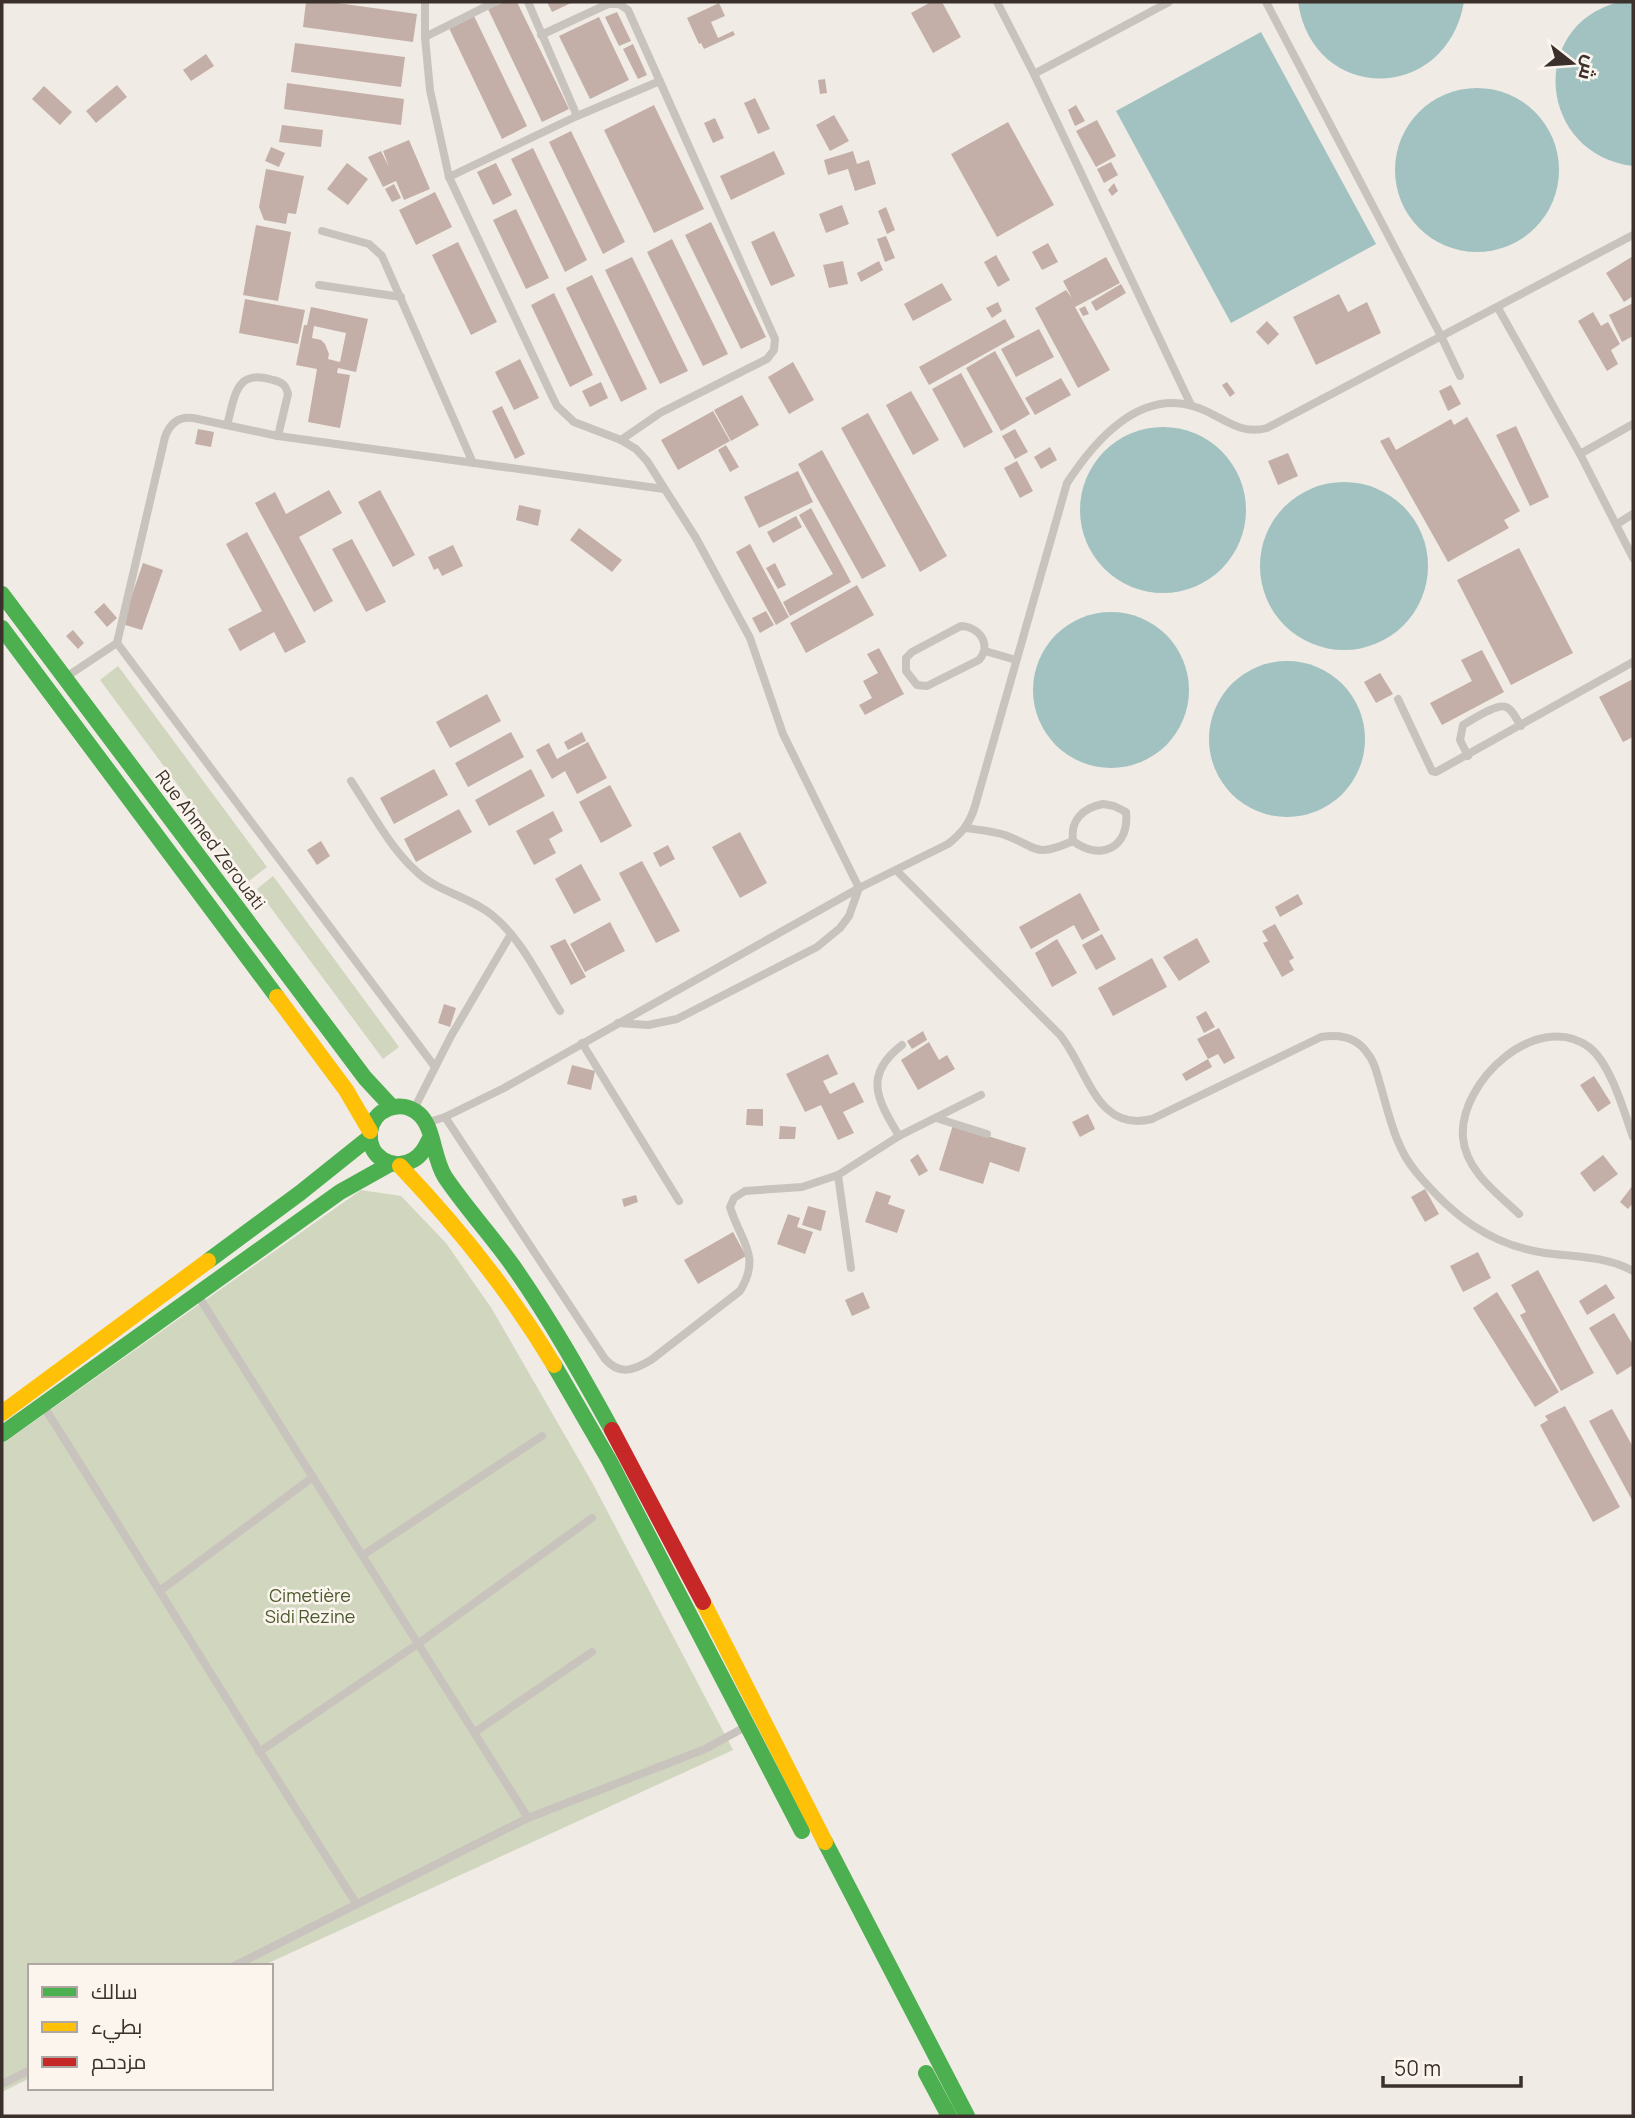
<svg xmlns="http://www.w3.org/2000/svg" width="1635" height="2118" font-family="Manrope,Cairo,sans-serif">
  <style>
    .green { fill: #d1d6bf }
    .water { fill: #a1c2c1 }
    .building { fill: #c3afa7; fill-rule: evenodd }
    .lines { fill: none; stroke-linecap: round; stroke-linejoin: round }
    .lane { stroke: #c9c3be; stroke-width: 8 }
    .fast { stroke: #4caf50; stroke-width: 16 }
    .slow { stroke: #ffc107; stroke-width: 16 }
    .jam { stroke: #c62828; stroke-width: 16 }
    .labels { text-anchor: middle; stroke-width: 5; stroke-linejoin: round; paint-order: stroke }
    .street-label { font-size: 18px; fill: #3b302b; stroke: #fbf5ee }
    .park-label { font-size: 18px; fill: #4a5a2e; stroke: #fbf5ee }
  </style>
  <rect width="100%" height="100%" fill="#f0ebe5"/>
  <g class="green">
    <path d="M118,666L267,867L249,881L100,680Z"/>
    <path d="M273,876L399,1047L383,1059L257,889Z"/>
    <path d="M361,1190L401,1196L446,1243L492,1309L593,1484L733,1750L262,1966H30V2078L2,2092V1444Z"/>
  </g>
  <g class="water">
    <path d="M1298,2H1464C1446,104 1313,104 1298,2Z"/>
    <path d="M1619,2H1633V166C1539,155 1526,26 1619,2Z"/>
    <path d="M1261,32L1376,244L1231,323L1116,111Z"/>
    <circle cx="1477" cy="170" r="82"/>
    <circle cx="1163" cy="510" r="83"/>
    <circle cx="1344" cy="566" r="84"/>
    <circle cx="1111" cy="690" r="78"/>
    <circle cx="1287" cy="739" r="78"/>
  </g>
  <g class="building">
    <path d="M306,2H330L417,14L413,42L303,27Z"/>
    <path d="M504,2H517L569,109L542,122L488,9Z"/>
    <path d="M547,2H573L552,12Z"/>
    <path d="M931,2H942L961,37L933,53L911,13Z"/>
    <path d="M719,3L725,16L711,22L718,38L733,31L735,35L704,49L701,43L699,44L687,18Z"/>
    <path d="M617,12L631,41L619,46L605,17Z"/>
    <path d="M474,16L527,126L502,139L449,28Z"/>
    <path d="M599,17L629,80L590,99L559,36Z"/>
    <path d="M295,43L405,57L401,87L291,72Z"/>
    <path d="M633,44L647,75L638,79L623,49Z"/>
    <path d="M206,54L214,66L191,81L183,70Z"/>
    <path d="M825,79L827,93L820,94L818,80Z"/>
    <path d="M287,83L404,99L401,125L284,109Z"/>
    <path d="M117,85L127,97L96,123L86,111Z"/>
    <path d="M44,86L72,112L60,125L32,99Z"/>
    <path d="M755,98L770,129L758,134L744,103Z"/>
    <path d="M654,105L704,209L654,233L604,130Z"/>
    <path d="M1076,105L1085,121L1075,126L1068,110Z"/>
    <path d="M834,115L849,141L830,151L816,125Z"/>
    <path d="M715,118L724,138L713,143L704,123Z"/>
    <path d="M1097,120L1116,156L1096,167L1076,131Z"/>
    <path d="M1008,122L1054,205L997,237L951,154Z"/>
    <path d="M282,125L323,130L321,147L279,142Z"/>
    <path d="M571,131L625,242L603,254L549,142Z"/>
    <path d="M409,140L430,189L404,200L396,181L383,187L368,157L381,151L389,167L383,151Z"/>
    <path d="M271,147L285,153L279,167L265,161Z"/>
    <path d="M533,148L587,260L565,272L511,159Z"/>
    <path d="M774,151L785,174L731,200L720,176Z"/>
    <path d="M853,151L857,164L869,160L876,184L855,191L848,169L828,175L824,160Z"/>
    <path d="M1111,162L1118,175L1104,183L1097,169Z"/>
    <path d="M347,163L368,179L348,205L327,189Z"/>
    <path d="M496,163L512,195L493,205L477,172Z"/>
    <path d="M266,169L304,176L296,214L288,213L286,224L264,220L259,207Z"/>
    <path d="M1114,183L1118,191L1112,196L1108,190Z"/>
    <path d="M394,184L401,198L392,202L385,189Z"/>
    <path d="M435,192L452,227L416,245L399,210Z"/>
    <path d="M842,205L849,224L826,233L819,214Z"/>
    <path d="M886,207L895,230L887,234L878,211Z"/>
    <path d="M516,209L549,278L526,289L493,220Z"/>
    <path d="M711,222L766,337L741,349L685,235Z"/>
    <path d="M256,225L291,232L278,301L243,295Z"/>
    <path d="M774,231L795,276L771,286L751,242Z"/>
    <path d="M886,236L895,258L885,262L877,239Z"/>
    <path d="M672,239L728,354L703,366L647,252Z"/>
    <path d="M458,242L497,322L471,335L432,255Z"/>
    <path d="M1048,243L1058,262L1042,270L1032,252Z"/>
    <path d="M996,255L1010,280L998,287L984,262Z"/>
    <path d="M1633,256V296L1624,302L1606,273Z"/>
    <path d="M632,257L688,371L660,384L605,270Z"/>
    <path d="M1106,257L1120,283L1075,307L1110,370L1078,388L1035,308L1066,290L1072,298L1063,281Z"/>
    <path d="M843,261L848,284L829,288L823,265Z"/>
    <path d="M879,261L883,270L861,282L857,273Z"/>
    <path d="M592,275L647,389L621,402L566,288Z"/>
    <path d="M942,283L952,300L913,321L904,304Z"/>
    <path d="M1121,284L1126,293L1096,311L1091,302Z"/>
    <path d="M554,293L593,375L570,387L531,305Z"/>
    <path d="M1339,294L1348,312L1367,302L1381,333L1316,365L1293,317Z"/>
    <path d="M245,299L305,310L298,344L239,333Z"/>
    <path d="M998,302L1002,311L992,318L986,308Z"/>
    <path d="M1633,303V336L1622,342L1609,315Z"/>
    <path d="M1085,306L1089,314L1083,316L1079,309Z"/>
    <path d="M311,307L368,319L356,372L338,368L337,373L350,375L340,428L308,422L317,369L296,365L304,325H307ZM314,326L346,333L340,362L328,359L329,354L325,344L321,340L312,338Z"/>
    <path d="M1593,312L1601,326L1608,322L1620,344L1611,350L1618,364L1607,371L1578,321Z"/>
    <path d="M1005,319L1015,337L929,385L919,367Z"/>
    <path d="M1267,321L1279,334L1268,345L1256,332Z"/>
    <path d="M1039,329L1054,357L1016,377L1001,349Z"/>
    <path d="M995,351L1030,414L1001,431L966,368Z"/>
    <path d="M520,359L539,398L514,410L495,372Z"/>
    <path d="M793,362L814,400L789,414L768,377Z"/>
    <path d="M961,373L993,432L964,448L932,389Z"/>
    <path d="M1061,378L1071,395L1035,415L1025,398Z"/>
    <path d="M601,382L608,398L590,407L582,391Z"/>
    <path d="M1227,382L1235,393L1230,397L1222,385Z"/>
    <path d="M1451,385L1461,404L1448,411L1439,391Z"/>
    <path d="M911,391L939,440L913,455L886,405Z"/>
    <path d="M742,395L759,425L731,441L714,410Z"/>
    <path d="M502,406L525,454L515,459L492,411Z"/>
    <path d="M713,411L730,441L678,470L661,440Z"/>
    <path d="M868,413L947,556L920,572L841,428Z"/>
    <path d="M1467,417L1520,511L1504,520L1509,528L1448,562L1380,441L1389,437L1396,450L1451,419L1454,425Z"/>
    <path d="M1516,426L1549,497L1530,506L1496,435Z"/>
    <path d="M198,429L214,432L211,447L195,444Z"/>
    <path d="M1015,429L1028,452L1015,459L1002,436Z"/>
    <path d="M726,445L739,467L730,472L718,450Z"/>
    <path d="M1050,447L1057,460L1041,469L1034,457Z"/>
    <path d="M822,450L886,566L862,579L798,464Z"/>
    <path d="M1288,453L1298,476L1278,485L1268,461Z"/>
    <path d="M1017,461L1033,491L1020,498L1004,468Z"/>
    <path d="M798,471L813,502L759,528L744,497Z"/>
    <path d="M329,490L342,513L299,537L333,601L314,612L255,503L275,492L286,514Z"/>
    <path d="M380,490L415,555L393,567L358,502Z"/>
    <path d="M519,505L541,510L538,526L516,520Z"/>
    <path d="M811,508L851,582L790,616L783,602L833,574L799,515Z"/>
    <path d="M796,516L802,527L773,543L767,532Z"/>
    <path d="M579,528L622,560L612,572L570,540Z"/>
    <path d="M247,532L306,642L285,653L274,632L240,651L228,629L262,611L226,544Z"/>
    <path d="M352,539L386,602L366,612L332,549Z"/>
    <path d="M750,544L789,617L776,625L736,552Z"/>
    <path d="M453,545L463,566L442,576L438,568L434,570L428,557Z"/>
    <path d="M1519,548L1573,653L1511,685L1457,580Z"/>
    <path d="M143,563L163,570L142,630L122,624Z"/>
    <path d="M775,563L786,585L778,589L766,568Z"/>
    <path d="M857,585L874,615L806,653L790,623Z"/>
    <path d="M104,603L117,618L107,627L94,612Z"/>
    <path d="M766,611L774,625L760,633L752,618Z"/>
    <path d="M73,630L84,643L78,649L66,636Z"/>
    <path d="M879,648L904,694L865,715L859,705L872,698L863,681L878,673L867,654Z"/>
    <path d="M1482,650L1504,692L1442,725L1430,703L1472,681L1461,660Z"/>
    <path d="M1380,673L1393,694L1376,703L1364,682Z"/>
    <path d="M1633,679V737L1623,742L1599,697Z"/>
    <path d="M487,694L501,721L450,748L436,722Z"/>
    <path d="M511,732L524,757L468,787L455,763Z"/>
    <path d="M582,732L586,741L568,750L564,742Z"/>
    <path d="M588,742L607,778L577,794L565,771L552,779L536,750L549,743L557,759Z"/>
    <path d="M434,769L448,795L394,824L380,798Z"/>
    <path d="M531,769L545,796L489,826L475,800Z"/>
    <path d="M610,785L632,826L601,843L579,802Z"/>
    <path d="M459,809L472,832L416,862L404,839Z"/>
    <path d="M553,811L563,831L549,839L556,853L534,865L516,831Z"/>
    <path d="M740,832L767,883L740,898L712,847Z"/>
    <path d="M321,841L330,856L317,865L307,850Z"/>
    <path d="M668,845L675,859L660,867L653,853Z"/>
    <path d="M642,861L680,931L656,943L619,873Z"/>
    <path d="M581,864L601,900L574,914L555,879Z"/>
    <path d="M1080,893L1100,930L1082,940L1074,925L1031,949L1019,927Z"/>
    <path d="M1298,894L1303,904L1280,917L1275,907Z"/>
    <path d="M610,922L625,951L585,972L570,944Z"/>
    <path d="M1275,924L1294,958L1289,961L1294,970L1282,977L1263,943L1268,941L1262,931Z"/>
    <path d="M1102,934L1116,959L1096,970L1082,945Z"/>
    <path d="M1197,938L1210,962L1179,981L1163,957Z"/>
    <path d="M565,939L586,977L571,985L550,946Z"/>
    <path d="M1057,939L1077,973L1052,987L1035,953Z"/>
    <path d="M1152,958L1167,987L1113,1016L1098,988Z"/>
    <path d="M444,1004L456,1008L450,1027L438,1023Z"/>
    <path d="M1206,1011L1215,1027L1204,1033L1196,1017Z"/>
    <path d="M1219,1028L1235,1058L1224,1064L1218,1054L1208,1059L1197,1039Z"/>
    <path d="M923,1031L927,1040L912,1049L907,1041Z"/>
    <path d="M929,1042L939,1060L947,1055L955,1069L918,1090L901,1060Z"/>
    <path d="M828,1054L838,1074L823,1081L830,1094L854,1082L864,1102L843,1112L854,1133L838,1140L821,1105L805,1112L786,1074Z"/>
    <path d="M1208,1059L1212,1067L1186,1081L1182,1074Z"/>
    <path d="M572,1065L595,1071L591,1090L567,1084Z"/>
    <path d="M1594,1076L1611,1103L1598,1112L1580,1085Z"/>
    <path d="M747,1109H763V1126L746,1125Z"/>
    <path d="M1088,1114L1095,1129L1080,1137L1072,1122Z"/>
    <path d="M953,1125L1026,1148L1019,1172L990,1162L983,1184L939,1170Z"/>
    <path d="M780,1126L796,1127L795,1139H779Z"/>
    <path d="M918,1154L928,1171L919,1176L910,1160Z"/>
    <path d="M1603,1155L1618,1174L1594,1192L1580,1173Z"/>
    <path d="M1633,1185V1203L1628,1209L1620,1202Z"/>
    <path d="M1425,1189L1439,1214L1425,1222L1411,1197Z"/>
    <path d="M876,1191L891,1196L888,1204L905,1210L897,1233L865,1222Z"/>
    <path d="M636,1195L638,1202L624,1207L622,1199Z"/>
    <path d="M808,1206L826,1211L821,1231L802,1225Z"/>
    <path d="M788,1214L800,1218L797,1227L813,1232L805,1254L777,1244Z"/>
    <path d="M733,1232L746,1256L698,1284L684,1260Z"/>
    <path d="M1478,1252L1491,1278L1463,1292L1450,1266Z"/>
    <path d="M1538,1270L1594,1373L1561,1391L1520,1315L1526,1312L1511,1285Z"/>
    <path d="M1606,1284L1615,1298L1587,1315L1579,1301Z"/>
    <path d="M863,1292L870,1308L852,1316L845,1300Z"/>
    <path d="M1497,1292L1559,1392L1535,1407L1473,1308Z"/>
    <path d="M1614,1313L1633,1345V1365L1617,1375L1589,1328Z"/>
    <path d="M1565,1406L1620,1507L1593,1522L1540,1425L1548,1420L1545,1416Z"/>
    <path d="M1612,1409L1633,1447V1502L1589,1421Z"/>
  </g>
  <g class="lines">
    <g class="lane">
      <path d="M425,2V37L430,90L449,177L552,396L557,406L574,422L621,440L636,449L647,461L696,538L750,638L783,734L859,888L849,916L840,928L817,947L677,1019L648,1025L618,1023"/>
      <path d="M528,2L577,116"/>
      <path d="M997,2L1034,74L1191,405"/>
      <path d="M1266,2L1441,336L1460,376"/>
      <path d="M541,35L608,4H619L628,10L775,339L774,350L767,359L660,413L621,440"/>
      <path d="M425,37L495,2"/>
      <path d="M1034,74L1169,2"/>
      <path d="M449,177L577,116L660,81"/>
      <path d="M322,231L369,244L382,256L473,463"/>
      <path d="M319,285L401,297"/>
      <path d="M1498,308L1580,454L1633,558"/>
      <path d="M227,425C235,397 235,368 273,380C282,382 286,385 288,394L278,436"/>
      <path d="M1580,454L1633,424"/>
      <path d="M1617,524L1633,514"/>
      <path d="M961,626C980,627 992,645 979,660L927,686L917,685L906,671V658L912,652Z"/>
      <path d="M117,643L165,437C170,423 179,416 193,418L278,436L664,489"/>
      <path d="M985,651L1016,660"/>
      <path d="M66,677L117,643L435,1067"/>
      <path d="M1398,699L1432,771L1436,772L1633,662"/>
      <path d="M1468,756L1460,740L1463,725C1472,720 1497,703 1506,707C1512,709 1517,720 1521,726"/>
      <path d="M351,781C371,811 390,848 417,872C438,892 469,896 492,915C521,938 540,979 560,1011"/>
      <path d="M1103,804L1114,806L1126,812C1130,847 1101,862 1073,841C1070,820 1083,808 1103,804Z"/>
      <path d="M966,828C979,830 992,831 1005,835C1039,848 1034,858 1073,841"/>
      <path d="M896,870L1060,1035C1088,1069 1096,1133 1152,1119L1321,1037C1339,1034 1357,1037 1368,1054C1375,1062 1377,1074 1380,1084C1389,1114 1395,1147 1416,1172C1451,1214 1489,1245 1545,1253C1575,1257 1606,1256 1633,1271"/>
      <path d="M582,1043L679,1201"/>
      <path d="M415,1107L451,1036L511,934"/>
      <path d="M445,1117L605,1359C620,1376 634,1370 651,1360L740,1291C762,1255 740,1241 730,1207L734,1198L745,1191L802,1187L838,1175L899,1136L981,1095"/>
      <path d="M936,1118L987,1134"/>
      <path d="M429,1122L445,1117L504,1088L859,888L948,844C962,833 970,823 975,806L1067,483C1097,437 1145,382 1206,411C1227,421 1243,435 1267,428L1633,235"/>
      <path d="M899,1136C878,1100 862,1076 902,1045"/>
      <path d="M838,1175L851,1268"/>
      <path d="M1519,1214C1497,1193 1466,1171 1463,1138C1458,1082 1537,1009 1589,1047C1611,1064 1624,1112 1633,1137"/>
      <path d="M199,1297L528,1818"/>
      <path d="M44,1407C149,1572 250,1739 356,1903"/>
      <path d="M363,1555L542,1436"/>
      <path d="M161,1590L313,1477"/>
      <path d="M475,1732L592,1652"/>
      <path d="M259,1752L419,1643L592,1518"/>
      <path d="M234,1966L528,1818L705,1749L745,1727"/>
      <path d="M2,2084L30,2070"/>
    </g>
    <g class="fast">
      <path d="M2,594L365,1078L391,1106"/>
      <path d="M2,628L277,997"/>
      <path d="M429,1140C425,1148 421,1156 413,1160C392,1172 367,1156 370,1132C373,1109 401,1098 419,1114C434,1127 433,1158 445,1177C466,1208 491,1235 513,1266C550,1319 581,1374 612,1430"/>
      <path d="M208,1261L300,1193L370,1137"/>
      <path d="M554,1365L609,1460L802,1831"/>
      <path d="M2,1434L340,1192L390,1164"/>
      <path d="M825,1842L967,2116"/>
      <path d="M926,2073L949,2116"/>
    </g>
    <g class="slow">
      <path d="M277,997L346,1090L370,1131"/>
      <path d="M400,1166C458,1227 511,1293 554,1365"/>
      <path d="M2,1413L208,1261"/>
      <path d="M703,1602L825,1842"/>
    </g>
    <path class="jam" d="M612,1430L703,1602"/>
  </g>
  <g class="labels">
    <g class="street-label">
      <text transform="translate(210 840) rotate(53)" y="6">Rue Ahmed Zerouati</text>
    </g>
    <g class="park-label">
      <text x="310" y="1602">Cimetière<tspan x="310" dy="21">Sidi Rezine</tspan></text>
    </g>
  </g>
  <rect width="1635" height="2118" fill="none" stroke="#3b302b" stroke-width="7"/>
  <rect x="28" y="1964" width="245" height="126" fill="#fbf5ee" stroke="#aea6a0" stroke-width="2"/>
  <rect x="42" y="1987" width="35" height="10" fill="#4caf50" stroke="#aea6a0" stroke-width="2"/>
  <text x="91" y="1999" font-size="21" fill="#3b302b">سالك</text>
  <rect x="42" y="2022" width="35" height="10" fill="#ffc107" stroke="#aea6a0" stroke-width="2"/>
  <text x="91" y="2034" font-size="21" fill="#3b302b">بطيء</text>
  <rect x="42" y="2057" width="35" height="10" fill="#c62828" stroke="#aea6a0" stroke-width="2"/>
  <text x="91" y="2069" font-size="21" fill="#3b302b">مزدحم</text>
  <g transform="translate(1572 63) rotate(107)" stroke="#fbf5ee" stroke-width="5" paint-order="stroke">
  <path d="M0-5L12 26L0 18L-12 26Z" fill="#3b302b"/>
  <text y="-10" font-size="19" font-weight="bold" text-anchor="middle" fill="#3b302b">ش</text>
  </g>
  <path d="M1383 2076v10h138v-10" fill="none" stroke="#3b302b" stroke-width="3.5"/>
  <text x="1394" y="2076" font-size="21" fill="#3b302b" stroke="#fbf5ee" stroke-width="5" paint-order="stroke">50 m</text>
</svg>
